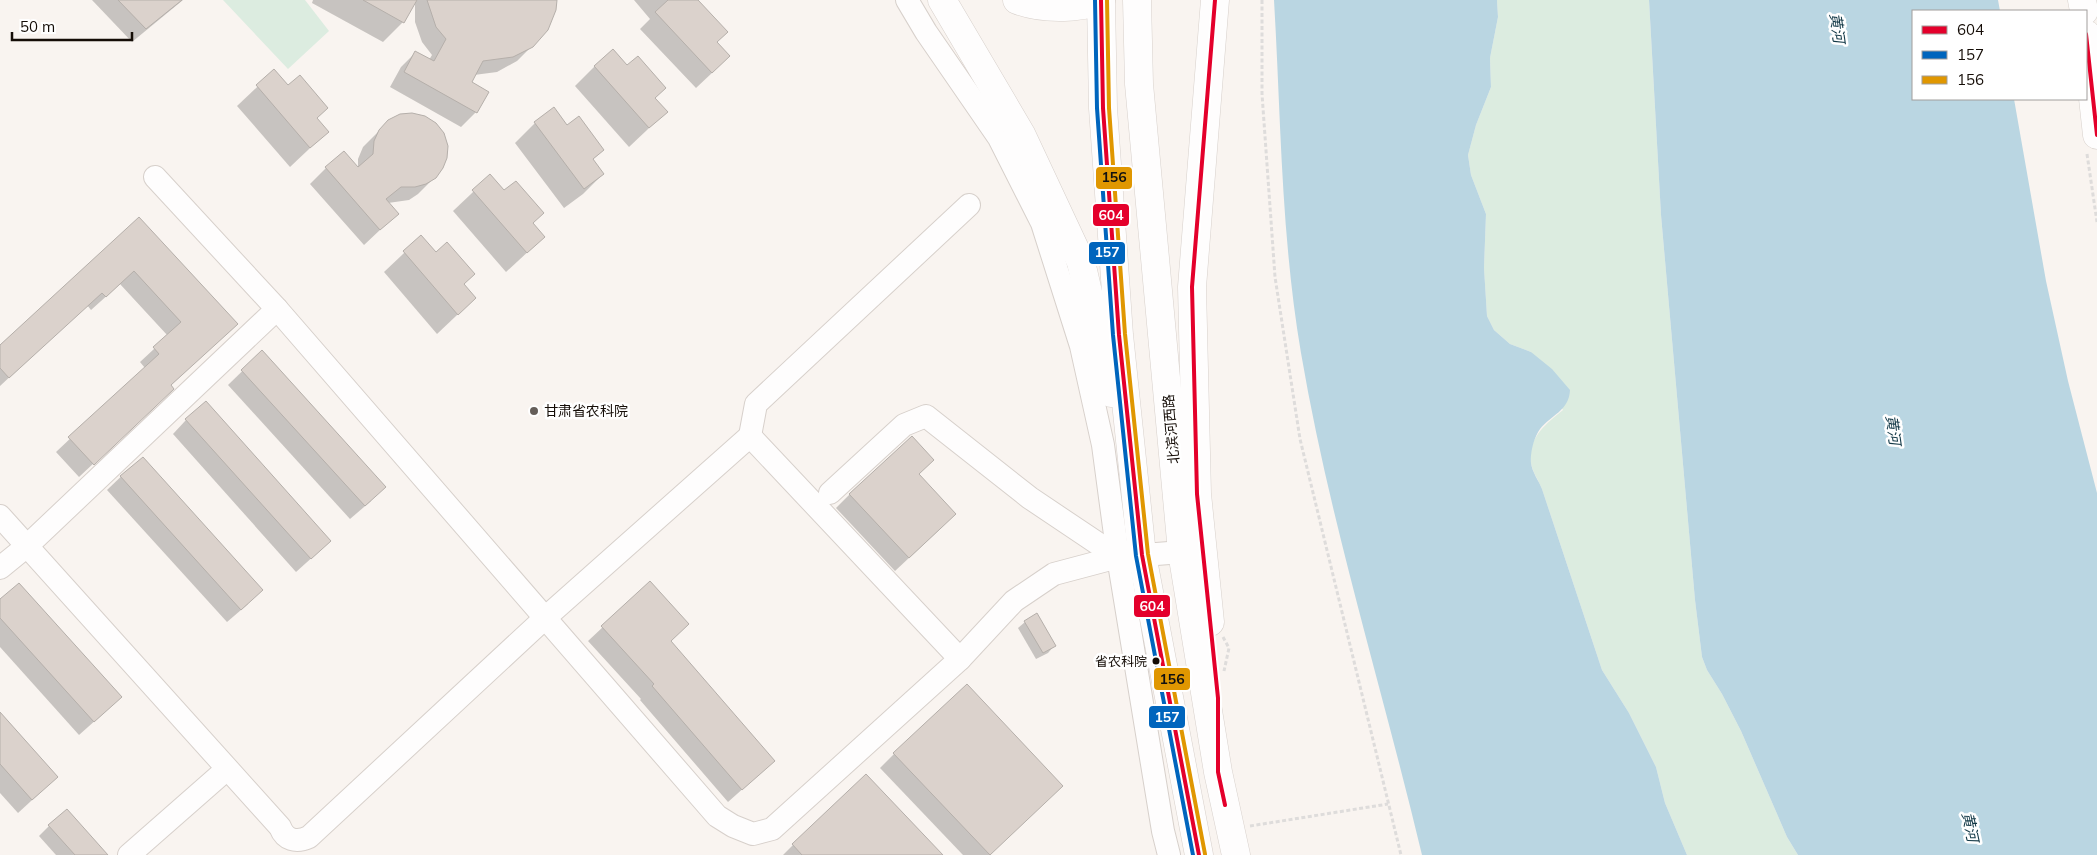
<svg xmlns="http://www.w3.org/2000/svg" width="2097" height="855" font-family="Mulish,'Noto Sans SC',sans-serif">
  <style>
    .green { fill: #dcece0 }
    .water { fill: #bad6e2 }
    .shadow { fill: #0003 }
    .building { fill: #dbd2cc; stroke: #b5afaa }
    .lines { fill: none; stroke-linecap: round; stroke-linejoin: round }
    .minor-casing { stroke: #d7d0cb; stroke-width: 24 }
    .major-casing { stroke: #d7d0cb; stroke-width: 29 }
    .path { stroke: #dedcdb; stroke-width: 3; stroke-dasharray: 4 2.5; stroke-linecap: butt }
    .minor { stroke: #fefdfd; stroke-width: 22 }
    .major { stroke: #fefdfd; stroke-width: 28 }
    .bus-1-casing { stroke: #fff; stroke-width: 8 }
    .bus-2-casing { stroke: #fff; stroke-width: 8 }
    .bus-3-casing { stroke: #fff; stroke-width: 8 }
    .bus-1 { stroke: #e4002b; stroke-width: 4 }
    .bus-2 { stroke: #0065bd; stroke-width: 4 }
    .bus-3 { stroke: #e09701; stroke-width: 4 }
    .poi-dot { fill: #655e59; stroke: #fff; stroke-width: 2 }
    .bus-dot { fill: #150d07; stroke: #fff; stroke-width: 2 }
    .labels { text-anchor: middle; stroke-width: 5; stroke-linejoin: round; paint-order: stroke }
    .bus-label { font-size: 13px; fill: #150d07; stroke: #fff; text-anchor: end }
    .poi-label { font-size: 14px; fill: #150d07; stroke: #fff; text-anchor: start }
    .street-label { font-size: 14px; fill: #150d07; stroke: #fff }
    .water-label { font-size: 15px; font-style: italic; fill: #123846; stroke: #fff }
    .line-badge { stroke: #fff; stroke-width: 2 }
    .badge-label { font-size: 14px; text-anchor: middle; font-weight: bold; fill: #fff }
    .pale-badge-label { font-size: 14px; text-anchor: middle; font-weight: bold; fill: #111 }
  </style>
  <rect width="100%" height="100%" fill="#f9f4f0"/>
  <g class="green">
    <path d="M223,0H305L329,31L288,69Z"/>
    <path d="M1497,0H1649L1661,215L1695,600L1702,657L1707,670L1722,694L1741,731L1787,837L1798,855H1687L1665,803L1656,767L1629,713L1602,670L1542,489C1539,481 1532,471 1531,463C1528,437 1545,425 1563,410L1531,352L1510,344L1494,330L1487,316L1484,268L1486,214L1471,175L1468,155L1476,125L1491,87L1490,58L1498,17Z"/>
  </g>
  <g class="water">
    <path d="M1274,0H1497L1498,17L1490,58L1491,87L1476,125L1468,155L1471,175L1486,214L1484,268L1487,316L1494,330L1510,344L1531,352L1552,369L1570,390C1569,411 1551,415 1540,429C1534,437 1530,453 1531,463C1532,472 1539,481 1542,489L1602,670L1629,713L1656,767L1665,803L1687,855H1422C1382,687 1330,523 1301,353C1281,236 1281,118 1274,0Z"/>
    <path d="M1649,0H1998L2000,11H1913V99H2014L2046,281L2068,381L2097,493V855H1798L1787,837L1741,731L1722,694L1707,670L1702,657L1695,600L1661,215Z"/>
  </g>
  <g class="shadow">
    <path d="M92,0H183L132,42Z"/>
    <path d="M313,0H411L403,22L383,42L312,3Z"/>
    <path d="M415,0H556L532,46L517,61L497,72L474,75L470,83L487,92L476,112L461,127L390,87L401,67L416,52L429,60L432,55L422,42L415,22Z"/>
    <path d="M634,0H696L716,42L713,72L696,88L640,29L650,19Z"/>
    <path d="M595,66L654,99L666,112L629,147L575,86Z"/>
    <path d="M274,71L327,132L290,167L237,106Z"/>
    <path d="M389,121L435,177L418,194L409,200L388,203L397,214L364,245L310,184L326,168H358V159L363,147Z"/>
    <path d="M535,123L567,126L603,150L592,160L603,174L583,194L564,208L515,143Z"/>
    <path d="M490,176L544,237L506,272L453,211Z"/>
    <path d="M139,219L236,324L170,386L159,402L79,477L56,452L145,368L140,362L168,336L120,284L91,310L87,305L0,386V346Z"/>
    <path d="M421,237L475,298L437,334L384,272Z"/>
    <path d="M262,352L371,501L350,519L228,385Z"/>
    <path d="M186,420L316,554L296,572L173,434Z"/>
    <path d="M132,466L248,604L227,622L107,490Z"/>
    <path d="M918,474L941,528L895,571L836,508L850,494Z"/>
    <path d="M650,583L670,641L774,761L728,802L640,700L641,699L588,641Z"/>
    <path d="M0,601L106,711L79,735L0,647Z"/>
    <path d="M1025,622L1054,646L1048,653L1036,659L1018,628Z"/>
    <path d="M0,714L43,790L18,813L0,793Z"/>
    <path d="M894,754L1048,799L989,855H963L880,768Z"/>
    <path d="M866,776L941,855H783L793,845Z"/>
    <path d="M49,826L106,855H56L39,836Z"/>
  </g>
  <g class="building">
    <path d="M118,0H182L146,29Z"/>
    <path d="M363,0H417L404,23Z"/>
    <path d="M427,0H557L556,10L548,30L533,47L513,57L483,61L472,82L489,92L477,113L404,72L415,51L434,61L446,39L436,27Z"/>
    <path d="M668,0H698L728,32L717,42L730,56L712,73L655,12Z"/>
    <path d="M613,49L627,65L638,56L666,88L655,98L668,112L649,128L594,66Z"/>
    <path d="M274,69L288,85L300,75L328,108L317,118L329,132L310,148L256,85Z"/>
    <path d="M554,107L567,125L579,116L604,150L593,159L604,174L584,189L534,122Z"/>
    <path d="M412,113L425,116L436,123L444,133L448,146L447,158L443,168L436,178L426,184L415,187H401L386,199L399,214L380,230L325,167L344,151L358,167L373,154L374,141L379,130L388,120L400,114Z"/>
    <path d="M490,174L504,190L516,181L544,213L533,223L545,237L527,253L472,190Z"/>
    <path d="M139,217L238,324L171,385L174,389L94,465L68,437L159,354L153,347L181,322L134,271L106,297L102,293L9,378L0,368V345Z"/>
    <path d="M421,235L436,252L447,242L475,274L464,284L476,298L458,315L403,251Z"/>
    <path d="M262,350L386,487L365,506L241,370Z"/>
    <path d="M206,401L331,541L311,559L185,419Z"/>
    <path d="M912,436L934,460L919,474L956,514L909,558L849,494Z"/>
    <path d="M143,457L263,590L241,610L120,476Z"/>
    <path d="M650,581L689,624L671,641L775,761L742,790L652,686L654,684L601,626Z"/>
    <path d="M19,583L122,697L94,722L0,618V599Z"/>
    <path d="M1037,613L1056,646L1043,653L1024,621Z"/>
    <path d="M967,684L1063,786L990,855L893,753Z"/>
    <path d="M0,712L58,777L32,800L0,764Z"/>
    <path d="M866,774L943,855H802L792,844Z"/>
    <path d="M67,809L108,855H75L48,825Z"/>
  </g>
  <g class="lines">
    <g class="minor-casing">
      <g id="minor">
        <path d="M907,0L926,32L999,138L1042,223L1081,346L1103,445L1118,557L1163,831L1169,855"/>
        <path d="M155,177L277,309L717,816L733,826L753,834L772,829L960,659L1014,601L1054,574L1118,557L1182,552"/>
        <path d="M750,436L756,404L969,205"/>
        <path d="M830,493L904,425L926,416L1030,498L1118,557"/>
        <path d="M0,516L280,827C285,840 296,843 309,837L545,618L750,436L960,659"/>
        <path d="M0,568L27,546L277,309"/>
        <path d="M129,855L227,769"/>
      </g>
    </g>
    <g class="major-casing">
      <g id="major">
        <path d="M942,0L1021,134L1081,262L1111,393"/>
        <path d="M1017,0C1040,9 1078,10 1101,0"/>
        <path d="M1101,0L1103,108L1119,335L1142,555L1199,855"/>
        <path d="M1137,0L1139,84L1182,552L1218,772L1236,855"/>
        <path d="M2082,0L2084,11"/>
        <path d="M2086,34L2097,135"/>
        <path d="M1210,622L1197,494L1192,287L1215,0"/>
      </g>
    </g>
    <g class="path">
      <path d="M1262,0V94L1275,277L1300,439L1401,855"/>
      <path d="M2087,154L2097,222"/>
      <path d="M1223,637L1229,648L1224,671"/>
      <path d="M1250,826L1388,804"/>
    </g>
    <use href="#minor" class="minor"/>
    <use href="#major" class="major"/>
    <g class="bus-1-casing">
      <g id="bus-1">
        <path d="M1101,0L1103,108L1119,335L1142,555L1199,855"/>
        <path d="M1215,0L1192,287L1197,494L1218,698V772L1225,805"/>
        <path d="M2086,34L2097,135"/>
      </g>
    </g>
    <g class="bus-2-casing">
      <path id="bus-2" d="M1095,0L1097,108L1113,335L1136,556L1193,855"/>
    </g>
    <g class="bus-3-casing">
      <path id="bus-3" d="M1107,0L1109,108L1125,334L1148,554L1205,854"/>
    </g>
    <use href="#bus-1" class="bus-1"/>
    <use href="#bus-2" class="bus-2"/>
    <use href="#bus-3" class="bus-3"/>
  </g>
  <circle class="poi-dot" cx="534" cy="411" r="5"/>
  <circle class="bus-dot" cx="1156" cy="661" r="4.5"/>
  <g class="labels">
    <g class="bus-label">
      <text x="1147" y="666">省农科院</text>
    </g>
    <g class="poi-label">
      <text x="544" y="416">甘肃省农科院</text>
    </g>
    <g class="street-label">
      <text transform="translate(1171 429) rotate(-95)" y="5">北滨河西路</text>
    </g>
    <g class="water-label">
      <text transform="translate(1837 28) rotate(82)" y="5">黄河</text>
      <text transform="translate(1893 430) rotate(82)" y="5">黄河</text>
      <text transform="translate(1970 827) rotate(78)" y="5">黄河</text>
    </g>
  </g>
  <g class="line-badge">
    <rect x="1095" y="166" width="38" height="24" rx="5" fill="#e09701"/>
    <rect x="1092" y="203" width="38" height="24" rx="5" fill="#e4002b"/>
    <rect x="1088" y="241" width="38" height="24" rx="5" fill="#0065bd"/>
    <rect x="1133" y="594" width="38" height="24" rx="5" fill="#e4002b"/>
    <rect x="1153" y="667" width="38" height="24" rx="5" fill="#e09701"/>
    <rect x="1148" y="705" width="38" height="24" rx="5" fill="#0065bd"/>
  </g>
  <g class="badge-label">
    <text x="1111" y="220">604</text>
    <text x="1107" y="257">157</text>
    <text x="1152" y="611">604</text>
    <text x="1167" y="722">157</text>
  </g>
  <g class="pale-badge-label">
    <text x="1114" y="182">156</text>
    <text x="1172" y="684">156</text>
  </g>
  <rect x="1912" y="10" width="175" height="90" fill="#ffffff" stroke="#a19e9c"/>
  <rect x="1922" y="26" width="25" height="8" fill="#e4002b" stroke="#a19e9c"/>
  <text x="1957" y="35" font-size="15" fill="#150d07">604</text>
  <rect x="1922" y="51" width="25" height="8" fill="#0065bd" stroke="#a19e9c"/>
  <text x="1957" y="60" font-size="15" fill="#150d07">157</text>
  <rect x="1922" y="76" width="25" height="8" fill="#e09701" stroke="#a19e9c"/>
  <text x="1957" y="85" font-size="15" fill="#150d07">156</text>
  <path d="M12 32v8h120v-8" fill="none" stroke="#150d07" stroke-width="2.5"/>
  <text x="20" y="32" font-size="15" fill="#150d07" stroke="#ffffff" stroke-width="4" paint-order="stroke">50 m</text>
</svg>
